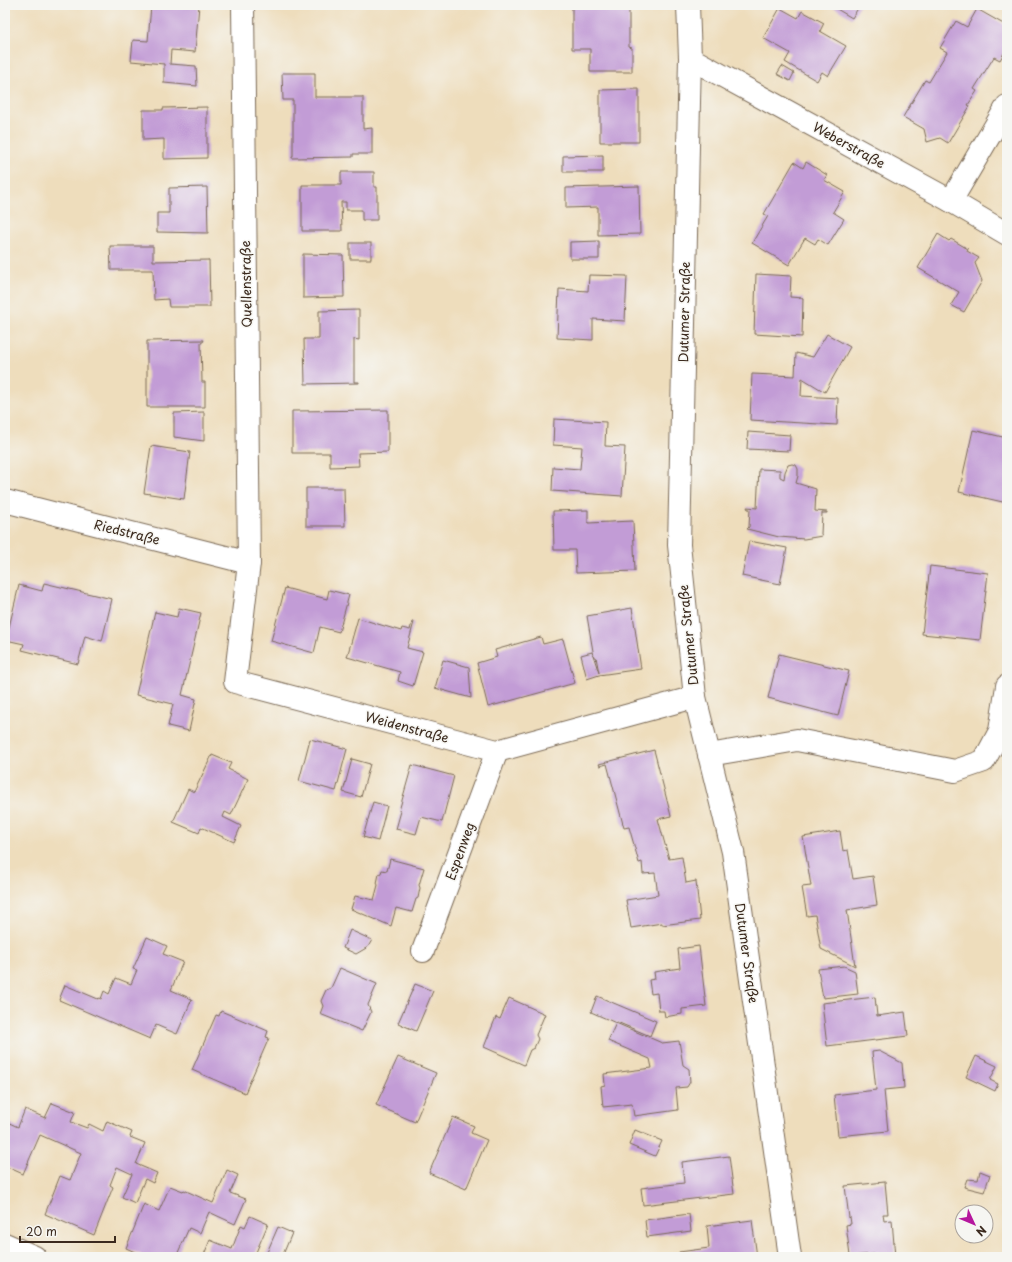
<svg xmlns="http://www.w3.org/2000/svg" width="1012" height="1262" font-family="'Playpen Sans',sans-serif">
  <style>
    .building { fill: #c29cd6 }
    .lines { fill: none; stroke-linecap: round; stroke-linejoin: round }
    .minor-casing { stroke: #7a6955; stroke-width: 24 }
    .minor { stroke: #fff; stroke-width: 22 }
    .labels { text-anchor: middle; stroke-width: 3; stroke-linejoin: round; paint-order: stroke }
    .street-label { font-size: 13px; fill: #3b2a1e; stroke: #f6f6f2 }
  </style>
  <rect width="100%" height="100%" fill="#f6f6f2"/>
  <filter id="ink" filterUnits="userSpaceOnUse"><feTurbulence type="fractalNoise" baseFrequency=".025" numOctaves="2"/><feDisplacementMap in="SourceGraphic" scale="8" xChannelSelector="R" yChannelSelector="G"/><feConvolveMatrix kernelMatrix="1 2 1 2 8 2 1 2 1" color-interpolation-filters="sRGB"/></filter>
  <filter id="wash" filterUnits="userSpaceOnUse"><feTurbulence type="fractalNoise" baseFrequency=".012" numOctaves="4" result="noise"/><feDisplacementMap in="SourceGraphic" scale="16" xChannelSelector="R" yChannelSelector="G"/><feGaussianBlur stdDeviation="0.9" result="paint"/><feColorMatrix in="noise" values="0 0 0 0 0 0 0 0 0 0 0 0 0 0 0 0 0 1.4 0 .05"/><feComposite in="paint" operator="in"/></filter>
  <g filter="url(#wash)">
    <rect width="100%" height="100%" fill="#eeddbc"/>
    <g id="blocks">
      <g class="building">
        <path d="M151,5H199L195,52L171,50L170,64L196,66L197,86L164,83V64L131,61L133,40L148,41Z"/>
        <path d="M572,5H629V47L632,48V72H590V49H572Z"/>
        <path d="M830,5H860L852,18Z"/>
        <path d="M780,8L798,18L802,11L824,23L820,31L846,46L828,76L822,72L817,81L785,62L790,53L763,38Z"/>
        <path d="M977,9L1007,26V48L1000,60L994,57L974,89L977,91L968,105L970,106L948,143L940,138L927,142L924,129L903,117L925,80L929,82L947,52L940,48L956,21L967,27Z"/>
        <path d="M782,66L794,73L790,81L777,74Z"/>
        <path d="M282,73H315V97H363V129L372,128V154H353V157L292,158V156H293V100H283Z"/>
        <path d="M639,89V142H600V90Z"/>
        <path d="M207,107V158L164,159V139L143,140V110H163V108Z"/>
        <path d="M603,155V172H563V156Z"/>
        <path d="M794,162L803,168L806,162L827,175L824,180L845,192L833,212L844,219L828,245L818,239L815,244L805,238L789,265L752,243L768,216L764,214Z"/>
        <path d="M341,172H374V187H377V220H362V210H346V202H341L342,231H302V185H341Z"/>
        <path d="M639,186L640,234L598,235V207L566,208V188Z"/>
        <path d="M207,187L208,233L157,232V213H169V188Z"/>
        <path d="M938,234L949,241L951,239L968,249L967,251L979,258L975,263L982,281L964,312L951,305L959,292L918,268Z"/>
        <path d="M599,241V259H570V242Z"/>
        <rect x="350" y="243" width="21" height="16"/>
        <path d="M110,246H153V261L209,260L210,307H169L168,299L154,300L153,270H111Z"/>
        <path d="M303,254L343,255L344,297L303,298Z"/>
        <path d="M756,274L791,276L790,297L803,298L802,337L754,334Z"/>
        <path d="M589,275L627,276L625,321L593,319V340L557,338L559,289L588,291Z"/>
        <path d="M359,310V340L354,339V382H359V383L305,384L304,339H319V311Z"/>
        <path d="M827,334L850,347L825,392L802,378L801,396L838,398L837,425L750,420L752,374L795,376L796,353L813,357Z"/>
        <path d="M204,340L203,342H201L202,382H205V407H147V341Z"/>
        <path d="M388,410V452L358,453L359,466L330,467V453H292V411Z"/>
        <path d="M204,412V441L174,437V413Z"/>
        <path d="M554,419L606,422L605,446L625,447L622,496L552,491L553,467L580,469L582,447L553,445Z"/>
        <path d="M973,430L1007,438V503L959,492Z"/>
        <path d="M748,432L790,435L789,451L747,449Z"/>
        <path d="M151,446L190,452L184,499L144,493Z"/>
        <path d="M792,464L796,465L798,469V476L796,483L816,489L815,511L827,512V513H822L821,534L822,536L804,539L779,537L747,529L749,527L750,509H748L747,507L757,508L759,469L780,470V477L784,479L785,472L788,465Z"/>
        <path d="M306,488H344L345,526H306Z"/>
        <path d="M588,510V523L633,521L635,571L576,573L575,550H554L553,511Z"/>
        <path d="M749,541L787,548L780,584L742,576Z"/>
        <path d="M930,566L988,573L980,640L922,634Z"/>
        <path d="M44,583L112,599L102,641L85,636L78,664L22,650L24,644L6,640L19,585L42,591Z"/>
        <path d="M285,588L327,599L329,590L349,595L339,632L320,627L314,653L271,641Z"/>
        <path d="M179,608L201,613L182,695L196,699L189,731L168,726L173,704L136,695L155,612L177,617Z"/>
        <path d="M632,608L641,669L599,675L587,679L581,655L592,652L599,673L596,657H594L587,616Z"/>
        <path d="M358,618L401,631L402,628L410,630L412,622H414L407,648L423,652L413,686L398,681L400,672L347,657Z"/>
        <path d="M541,637L543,644L563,639L575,683L488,707L477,663L497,657L495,650Z"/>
        <path d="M779,654L849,671L838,716L768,698Z"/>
        <path d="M443,660L469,667L471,698L435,688Z"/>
        <path d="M310,739L347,749L336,791L299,781Z"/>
        <path d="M654,750L671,816L658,819L669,859L682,857L686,883L696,881L700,920L662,925V923L631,928L626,900L658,895L655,873L643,874L642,862L639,863L629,827L624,828L607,764L600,766L599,764Z"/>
        <path d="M212,755L231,763L228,769L248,779L231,815L225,812L223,817L241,826L234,842L201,827L199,833L173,822L188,789L194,792Z"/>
        <path d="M352,759L370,764L361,797L343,792Z"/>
        <path d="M412,765L454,776L442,822L421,817L416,834L396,829L401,811H399Z"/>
        <path d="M373,802L387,806L378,841L363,837Z"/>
        <path d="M840,831L843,851L848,850L853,879L873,876L877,905L847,910L855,966L821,949L815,915L807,916L802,887L811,886L803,837Z"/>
        <path d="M390,859L424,868L419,885L420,888L418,898L416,899L412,912L396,908L391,926L351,909L355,896L374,900L378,885L377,883L379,874L381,873L382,870L387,871Z"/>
        <path d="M350,930L372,940L368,947L356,954L343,948Z"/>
        <path d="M147,937L167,946L163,954L183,962L171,990L192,999L177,1034L156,1025L150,1039L59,1000L65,985L98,999L99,998L101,999L104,991L109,994L116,978L131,984L137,970L133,969Z"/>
        <path d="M699,946L706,1006L682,1009V1014L665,1017L664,1011H659L657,993L651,994L649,980L655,979L654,972L680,968L678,949Z"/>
        <path d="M844,966L855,971L858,994L823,998L818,969Z"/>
        <path d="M340,968L377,984L368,1005L371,1012L362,1031L320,1014L323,1006L321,1001L326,990L331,988Z"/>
        <path d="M415,984L433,991L416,1031L398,1023Z"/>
        <path d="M597,996L656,1021L650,1036L617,1022L616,1023L662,1043L679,1041L683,1065L689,1069L690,1082L687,1087L676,1088L678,1110L634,1116L632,1104L603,1107L601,1086L605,1085L604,1074L652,1068L650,1059L608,1041L616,1023L591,1012Z"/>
        <path d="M875,997L877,1016L905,1012L908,1036L827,1046L822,1003Z"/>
        <path d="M509,998L545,1014L536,1035L538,1039L534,1048L530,1050L524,1065L484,1047L496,1017L500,1019Z"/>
        <path d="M221,1011L268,1031L266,1037L269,1038L245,1093L192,1070L216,1015L219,1016Z"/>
        <path d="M879,1051L902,1063L904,1088L884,1090L888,1131L838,1136L834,1095L876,1090L872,1052Z"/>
        <path d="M976,1056L997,1066L990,1080L998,1084L995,1091L966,1077Z"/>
        <path d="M398,1057L436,1073L415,1122L376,1105Z"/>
        <path d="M52,1103L75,1112L71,1122L87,1128L89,1124L103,1131L107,1121L132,1132L130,1137L145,1143L136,1164L157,1173L153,1183L145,1179L135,1203L122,1197L132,1174L117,1167L110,1185L113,1187L94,1235L45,1214L60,1176L70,1180L81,1153L40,1135L23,1174L5,1166V1121L18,1127L25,1109L45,1118Z"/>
        <path d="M453,1117L474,1126L471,1133L487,1140L466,1189L429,1173Z"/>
        <path d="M635,1130L662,1141L655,1156L629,1145Z"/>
        <path d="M729,1156L734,1194L643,1205L641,1188L684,1183L682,1162Z"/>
        <path d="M227,1170L238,1175L230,1193L246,1199L235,1224L209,1212L200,1233L189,1228L176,1257H146L126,1248L144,1204L159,1211L170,1186L183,1191L184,1190L213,1203Z"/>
        <path d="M980,1171L990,1175L984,1192L964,1187L967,1179L978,1180Z"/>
        <path d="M885,1182L888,1214H883L884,1221L892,1220L895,1257H876V1254L850,1256L846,1225L851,1224L850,1217L849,1218L845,1186Z"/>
        <path d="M689,1214L691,1231L647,1237L645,1220Z"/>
        <path d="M250,1216L268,1224L254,1257H203L210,1240L232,1249L241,1225L245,1227Z"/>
        <path d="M752,1220L757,1257H680L679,1252L709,1248L707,1226Z"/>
        <path d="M278,1227L292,1233L282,1257H265Z"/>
      </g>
    </g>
  </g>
  <g filter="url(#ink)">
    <use href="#blocks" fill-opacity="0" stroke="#7a6955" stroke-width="1"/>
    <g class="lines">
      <g class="minor-casing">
        <g id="minor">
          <path d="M243,5L249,563L235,682L497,751L695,697"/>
          <path d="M688,5L690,58L679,545L695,697L733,852L790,1257"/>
          <path d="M690,58L951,201L1007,234"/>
          <path d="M951,201L1007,106"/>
          <path d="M5,501L249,563"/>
          <path d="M709,755L797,740L955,771L984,761L1000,731L1007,686"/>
          <path d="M423,951L497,751"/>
          <path d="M5,1244L35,1257"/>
        </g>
      </g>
      <use href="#minor" class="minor"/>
    </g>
  </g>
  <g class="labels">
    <g class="street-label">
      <text transform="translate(849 145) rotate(29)" y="5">Weberstraße</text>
      <text transform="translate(246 284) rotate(-91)" y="5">Quellenstraße</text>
      <text transform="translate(684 312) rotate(-89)" y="5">Dutumer Straße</text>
      <text transform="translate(127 532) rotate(14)" y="5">Riedstraße</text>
      <text transform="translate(688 635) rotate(-96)" y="5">Dutumer Straße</text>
      <text transform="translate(407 727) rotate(15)" y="5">Weidenstraße</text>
      <text transform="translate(460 851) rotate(-70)" y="5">Espenweg</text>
      <text transform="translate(747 953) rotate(82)" y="5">Dutumer Straße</text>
    </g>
  </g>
  <rect width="1012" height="1262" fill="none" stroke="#f6f6f2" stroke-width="20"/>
  <g transform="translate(974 1224) rotate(134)"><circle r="19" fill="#f6f6f2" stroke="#aba49d"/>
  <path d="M0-3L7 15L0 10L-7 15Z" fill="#b5179e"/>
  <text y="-6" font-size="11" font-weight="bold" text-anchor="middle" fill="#3b2a1e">N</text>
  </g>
  <path d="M20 1236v6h95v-6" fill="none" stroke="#3b2a1e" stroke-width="2"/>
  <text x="26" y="1236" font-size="12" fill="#3b2a1e" stroke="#f6f6f2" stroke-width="3" paint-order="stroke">20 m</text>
</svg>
